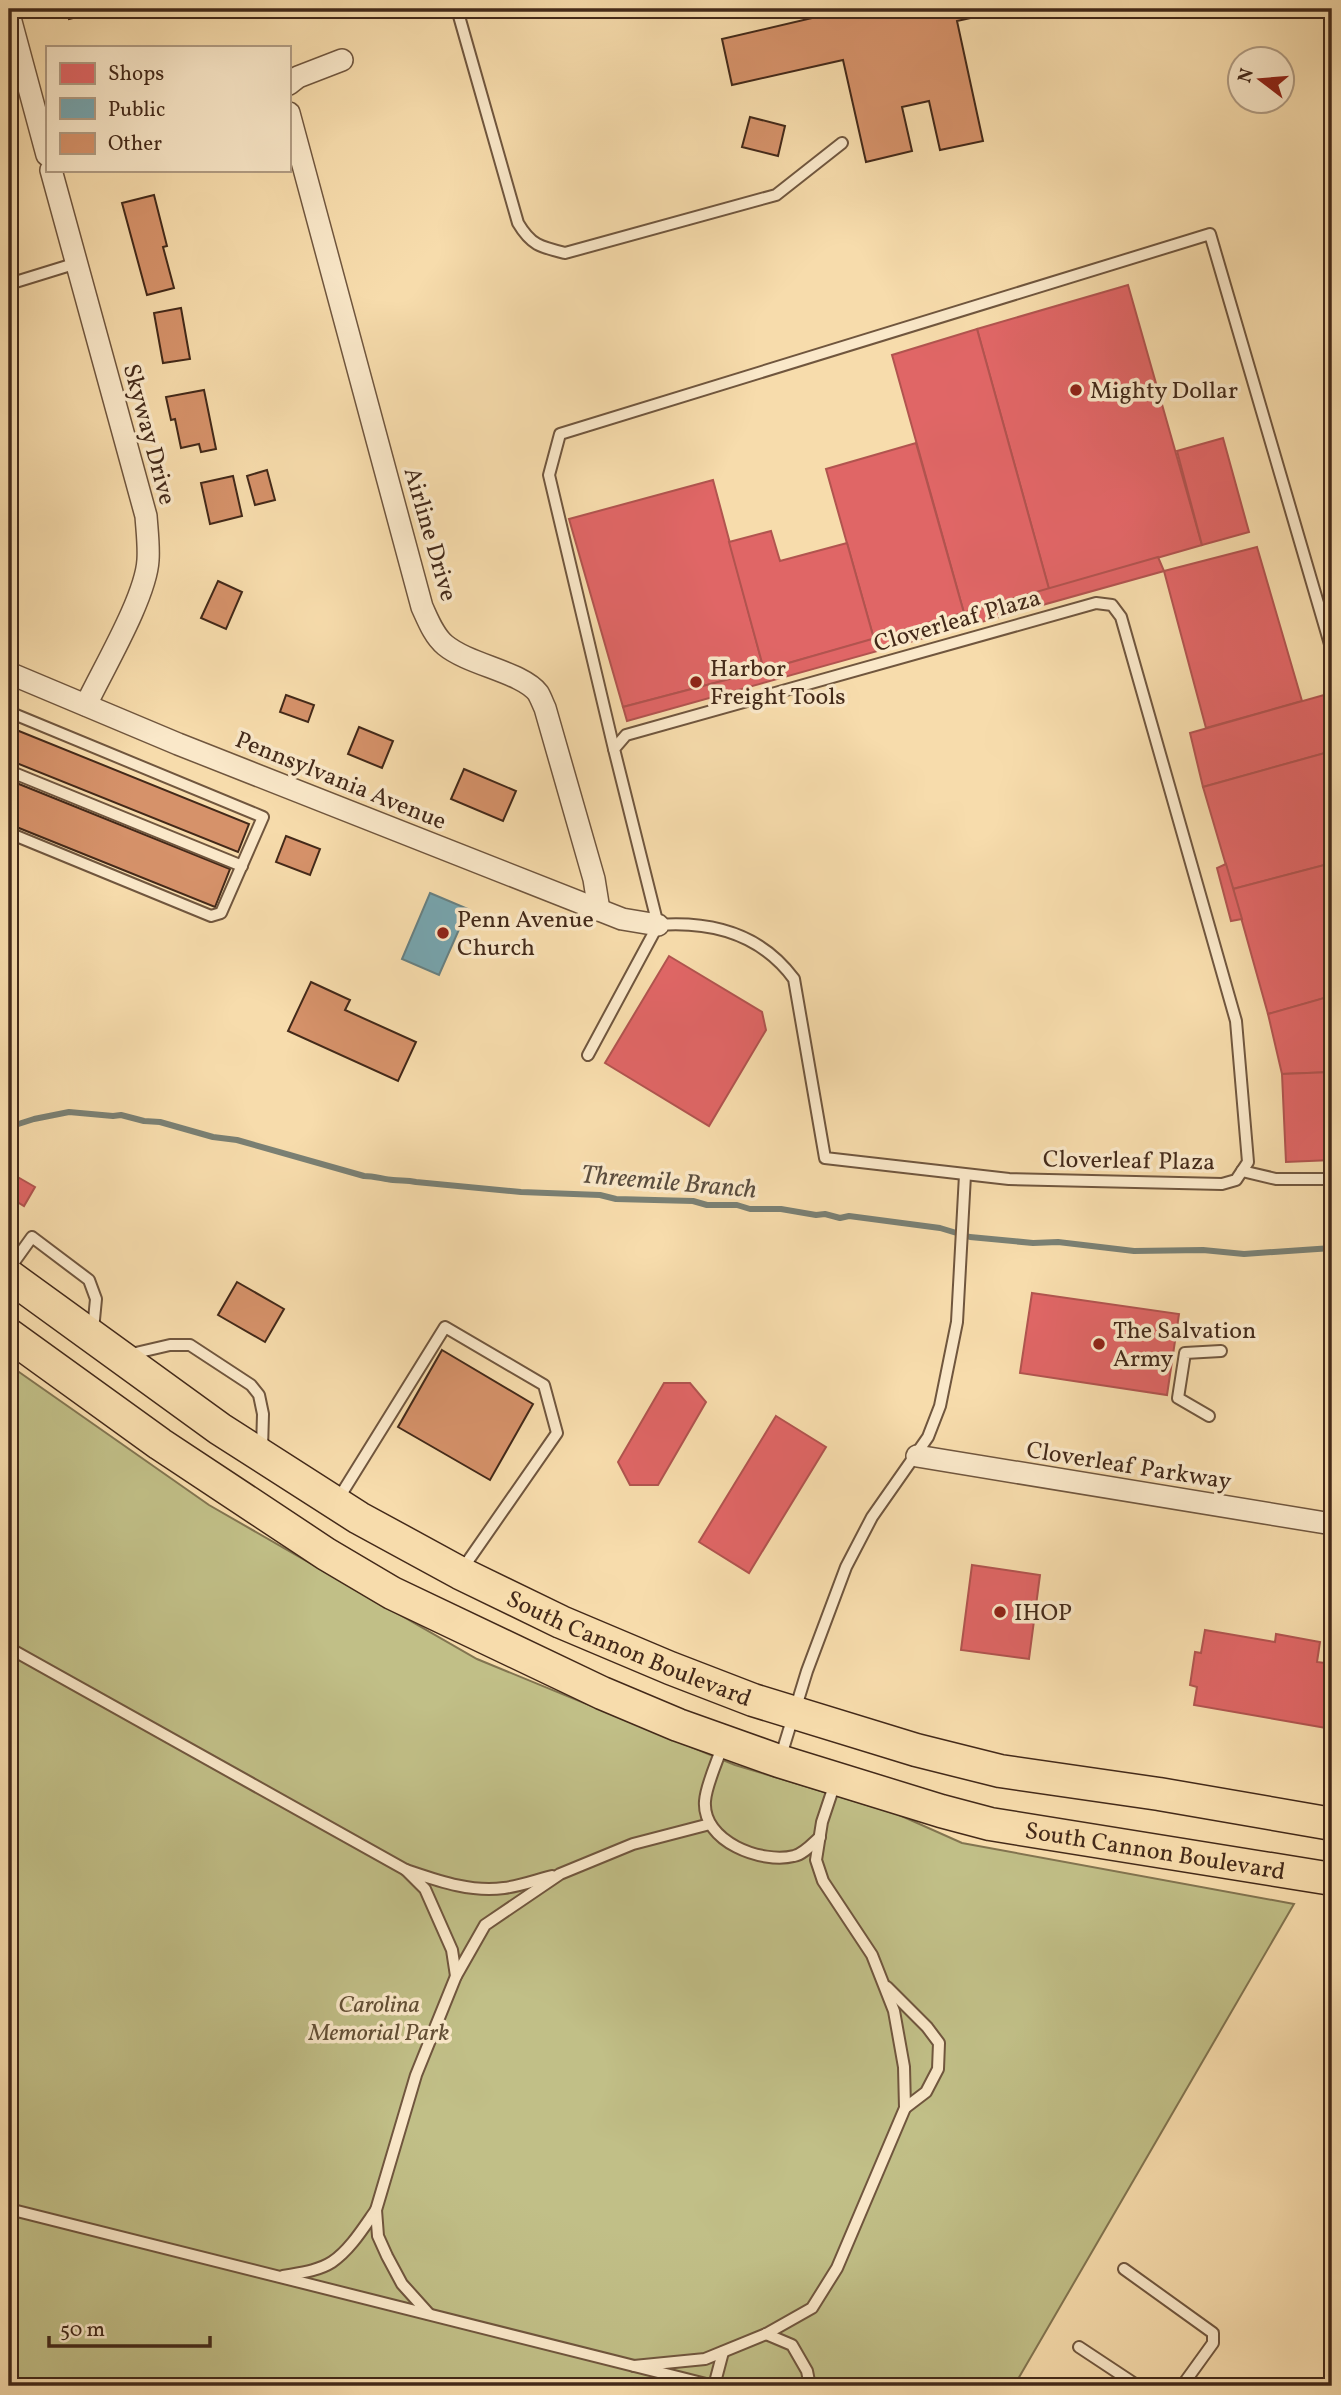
<svg xmlns="http://www.w3.org/2000/svg" width="1341" height="2395" font-family="Vollkorn,serif">
  <style>
    .green { fill: #c1bf87; stroke: #827450; stroke-width: 2 }
    .shops { fill: #e06666; stroke: #b1544f; stroke-width: 2 }
    .public { fill: #76a5af; stroke: #678082; stroke-width: 2 }
    .lines { fill: none; stroke-linecap: round; stroke-linejoin: round }
    .stream { stroke: #7a8074; stroke-width: 6 }
    .building { fill: #d6926a; stroke: #432919; stroke-width: 2 }
    .service-casing { stroke: #70563e; stroke-width: 14 }
    .minor-casing { stroke: #70563e; stroke-width: 24 }
    .primary-casing { stroke: #432919; stroke-width: 35 }
    .service { stroke: #fae8c9; stroke-width: 10 }
    .minor { stroke: #fae8c9; stroke-width: 21 }
    .primary { stroke: #f7dcac; stroke-width: 32 }
    .poi-dot { fill: #8f2418; stroke: #fae8c9; stroke-width: 2.5 }
    .labels { text-anchor: middle; stroke-width: 7; stroke-linejoin: round; paint-order: stroke }
    .poi-label { font-size: 24px; fill: #432919; stroke: #fae8c9; text-anchor: start }
    .street-label { font-size: 24px; fill: #432919; stroke: #fae8c9 }
    .park-label { font-size: 24px; font-style: italic; fill: #624e34; stroke: #fae8c9 }
    .water-label { font-size: 26px; font-style: italic; fill: #5a4d3f; stroke: #fae8c9 }
  </style>
  <rect width="100%" height="100%" fill="#f7dcac"/>
  <filter id="stains"><feTurbulence type="fractalNoise" baseFrequency=".00286" numOctaves="4"/><feColorMatrix values="0 0 0 0 .2 0 0 0 0 .09 0 0 0 0 .02 0 0 0 .5 -.17"/></filter>
  <radialGradient id="worn" r=".72"><stop offset=".6" stop-color="#630" stop-opacity="0"/><stop offset="1" stop-color="#630" stop-opacity=".3"/></radialGradient>
  <path class="green" d="M9,1365L209,1505L477,1659L735,1765L897,1814L962,1843L1294,1904L1014,2386H9Z"/>
  <g class="shops">
    <path d="M1128,285L1202,545L1049,589L977,329Z"/>
    <path d="M977,329L1049,589L964,613L892,355Z"/>
    <path d="M1223,438L1249,532L1202,545L1177,451Z"/>
    <path d="M916,443L964,613L874,639L826,469Z"/>
    <path d="M713,480L764,670L623,707L569,519Z"/>
    <path d="M771,531L780,561L847,543L874,639L764,670L729,542Z"/>
    <path d="M1257,547L1302,701L1206,728L1164,571Z"/>
    <path d="M1158,557L1164,571L627,721L623,707L764,670Z"/>
    <path d="M1324,695L1332,730V751L1203,787L1190,733Z"/>
    <path d="M1332,751V863L1233,889L1203,787Z"/>
    <path d="M1332,863V996L1268,1014L1233,889Z"/>
    <path d="M1226,864L1242,919L1231,921L1217,868Z"/>
    <path d="M669,956L762,1012L766,1030L709,1126L605,1063Z"/>
    <path d="M1324,998L1332,1030V1072L1282,1074L1268,1014Z"/>
    <path d="M1332,1072V1160L1286,1162L1282,1074Z"/>
    <path d="M9,1172L35,1187L24,1206L9,1197Z"/>
    <path d="M1032,1293L1179,1314L1167,1395L1020,1373Z"/>
    <path d="M1332,1358V1410L1325,1409Z"/>
    <path d="M664,1383H690L706,1402L658,1485H630L618,1462Z"/>
    <path d="M776,1416L826,1447L749,1573L699,1542Z"/>
    <path d="M972,1565L1040,1575L1029,1659L961,1650Z"/>
    <path d="M1205,1630L1275,1642L1276,1634L1320,1642L1317,1662L1332,1664V1729L1194,1705L1197,1687L1190,1685L1195,1652L1201,1653Z"/>
  </g>
  <path class="public" d="M430,893L468,909L439,975L402,959Z"/>
  <g class="lines">
    <path class="stream" d="M9,1127L34,1119L69,1112L113,1116L121,1115L144,1121L160,1122L213,1137L237,1140L364,1176C374,1176 383,1179 393,1180C401,1181 407,1180 416,1182L521,1192L600,1195L616,1199L693,1201L707,1205H737L750,1209H781L816,1215L825,1214L840,1218L849,1216L940,1228L970,1237L1033,1243L1058,1242L1134,1251L1203,1250L1244,1254L1332,1248"/>
  </g>
  <g class="building">
    <path d="M66,9H100L101,11L69,19Z"/>
    <path d="M824,9H1011L957,21L983,141L940,150L929,101L902,107L912,151L866,162L843,60L732,85L722,39L825,15Z"/>
    <path d="M750,117L785,126L778,156L742,147Z"/>
    <path d="M154,195L167,246L163,247L174,288L147,295L122,203Z"/>
    <path d="M181,308L190,359L163,363L154,313Z"/>
    <path d="M204,390L216,449L201,452L199,444L181,448L175,419L171,420L166,397Z"/>
    <path d="M267,470L275,500L255,505L247,476Z"/>
    <path d="M233,476L242,516L210,524L201,483Z"/>
    <path d="M218,581L242,592L226,629L201,618Z"/>
    <path d="M286,695L314,705L308,722L280,712Z"/>
    <path d="M9,727L249,824L238,852L9,760Z"/>
    <path d="M359,727L393,741L382,768L348,754Z"/>
    <path d="M464,769L516,791L503,821L451,799Z"/>
    <path d="M9,780L230,869L215,907L9,824Z"/>
    <path d="M286,836L320,849L310,875L276,862Z"/>
    <path d="M311,982L350,1000L345,1010L416,1042L398,1081L288,1031Z"/>
    <path d="M237,1282L284,1309L265,1342L218,1315Z"/>
    <path d="M442,1350L533,1404L490,1480L398,1427Z"/>
  </g>
  <g class="lines">
    <g class="service-casing">
      <g id="service">
        <path d="M457,9L518,223C531,245 540,247 565,253L776,195L842,143"/>
        <path d="M9,284L77,263"/>
        <path d="M1096,603L1112,605L1121,617L1236,1021L1248,1162L1236,1180L1222,1184L1009,1179L825,1158L794,979C761,934 712,921 658,925L614,749L626,735Z"/>
        <path d="M9,712L263,817L221,913L211,916L9,833"/>
        <path d="M614,749L549,475L560,434L1210,234L1332,651"/>
        <path d="M9,771L242,866"/>
        <path d="M588,1055L658,925"/>
        <path d="M1242,1171L1276,1179H1332"/>
        <path d="M9,1269L32,1237L89,1280L96,1299L93,1330"/>
        <path d="M127,1355L170,1345H190L251,1385L259,1395L263,1414L262,1449"/>
        <path d="M1209,1416L1178,1398L1185,1353L1221,1351"/>
        <path d="M337,1501L445,1327L544,1385L557,1433L461,1571"/>
        <path d="M9,1648L406,1870"/>
        <path d="M723,1744C718,1760 706,1785 705,1801C702,1842 762,1864 794,1856C804,1854 813,1843 820,1837"/>
        <path d="M780,1759L807,1671L846,1567L872,1517L928,1437L940,1406L957,1322L965,1175"/>
        <path d="M456,1976L452,1950L425,1889L406,1870C436,1880 471,1893 504,1888C520,1886 536,1880 552,1876"/>
        <path d="M887,1987L927,2027L939,2043L938,2069L926,2092L905,2108"/>
        <path d="M9,2209L714,2386"/>
        <path d="M1124,2269L1213,2333V2343L1182,2386"/>
        <path d="M283,2276C299,2273 318,2271 332,2262C350,2250 364,2227 376,2210"/>
        <path d="M429,2314L402,2284L387,2256L378,2236L376,2210L416,2075L456,1976L485,1925L560,1874L633,1844L710,1824"/>
        <path d="M766,2334L792,2345L807,2371L810,2386"/>
        <path d="M1079,2347L1138,2386"/>
        <path d="M634,2366L705,2359L766,2334L812,2308L837,2268L905,2108L904,2067L894,2011L872,1955L823,1881L816,1860L822,1822L835,1783"/>
        <path d="M714,2386L723,2352"/>
      </g>
    </g>
    <g class="minor-casing">
      <g id="minor">
        <path d="M9,14L47,155"/>
        <path d="M289,84L298,77L342,60"/>
        <path d="M289,113L422,607C428,620 434,636 445,645C469,665 522,672 538,693C541,698 543,704 545,708L594,879L599,910"/>
        <path d="M51,170L146,516C147,530 149,546 148,560C146,597 103,669 86,705"/>
        <path d="M9,673L178,744L622,919L658,925"/>
        <path d="M917,1456L1332,1524"/>
      </g>
    </g>
    <g class="primary-casing">
      <g id="primary">
        <path id="s1" d="M9,1276L220,1429L359,1518L460,1573L561,1622L670,1668L753,1700L916,1750L1000,1771L1159,1794L1332,1824"/>
        <path id="s2" d="M9,1335L160,1444L326,1554L392,1593L602,1693L678,1725L779,1761L941,1811L990,1824L1332,1879"/>
      </g>
    </g>
    <use href="#service" class="service"/>
    <use href="#minor" class="minor"/>
    <use href="#primary" class="primary"/>
  </g>
  <g class="poi-dot">
    <circle cx="1076" cy="390" r="7"/>
    <circle cx="696" cy="682" r="7"/>
    <circle cx="443" cy="933" r="7"/>
    <circle cx="1099" cy="1344" r="7"/>
    <circle cx="1000" cy="1612" r="7"/>
  </g>
  <g class="labels">
    <g class="poi-label">
      <text x="1090" y="398">Mighty Dollar</text>
      <text x="710" y="676">Harbor<tspan x="710" dy="28">Freight Tools</tspan></text>
      <text x="457" y="927">Penn Avenue<tspan x="457" dy="28">Church</tspan></text>
      <text x="1113" y="1338">The Salvation<tspan x="1113" dy="28">Army</tspan></text>
      <text x="1014" y="1620">IHOP</text>
    </g>
    <g class="street-label">
      <text transform="translate(150 434) rotate(75)" y="8">Skyway Drive</text>
      <text transform="translate(431 534) rotate(74)" y="8">Airline Drive</text>
      <text transform="translate(957 620) rotate(-16)" y="8">Cloverleaf Plaza</text>
      <text transform="translate(341 780) rotate(22)" y="8">Pennsylvania Avenue</text>
      <text transform="translate(1129 1160) rotate(1)" y="8">Cloverleaf Plaza</text>
      <text transform="translate(1129 1465) rotate(9)" y="8">Cloverleaf Parkway</text>
      <text dy="8" stroke="none"><textPath href="#s1" startOffset="726">South Cannon Boulevard</textPath></text>
      <text dy="8" stroke="none"><textPath href="#s2" startOffset="1272">South Cannon Boulevard</textPath></text>
    </g>
    <g class="park-label">
      <text x="379" y="2012">Carolina<tspan x="379" dy="28">Memorial Park</tspan></text>
    </g>
    <g class="water-label">
      <text transform="translate(669 1181) rotate(5)" y="9">Threemile Branch</text>
    </g>
  </g>
  <rect width="1341" height="2395" fill="none" stroke="#f7dcac" stroke-width="35"/>
  <rect x="10" y="10" width="1320" height="2374" fill="none" stroke="#432919" stroke-width="3.5"/>
  <rect x="18" y="18" width="1306" height="2360" fill="none" stroke="#432919" stroke-width="2"/>
  <rect x="46" y="46" width="245" height="126" fill="#fae8c9" stroke="#b19c83" stroke-width="2"/>
  <rect x="60" y="63" width="35" height="21" fill="#e06666" stroke="#b19c83" stroke-width="2"/>
  <text x="108" y="80" font-size="21" fill="#432919">Shops</text>
  <rect x="60" y="98" width="35" height="21" fill="#76a5af" stroke="#b19c83" stroke-width="2"/>
  <text x="108" y="116" font-size="21" fill="#432919">Public</text>
  <rect x="60" y="133" width="35" height="21" fill="#d6926a" stroke="#b19c83" stroke-width="2"/>
  <text x="108" y="150" font-size="21" fill="#432919">Other</text>
  <g transform="translate(1261 80) rotate(286)"><circle r="33" fill="#fae8c9" stroke="#b19c83" stroke-width="2"/>
  <path d="M0-5L12 26L0 18L-12 26Z" fill="#8f2418"/>
  <text y="-10" font-size="19" font-weight="bold" text-anchor="middle" fill="#432919">N</text>
  </g>
  <path d="M49 2336v10h161v-10" fill="none" stroke="#432919" stroke-width="3.5"/>
  <text x="60" y="2336" font-size="21" fill="#432919" stroke="#fae8c9" stroke-width="5" paint-order="stroke">50 m</text>
  <rect width="100%" height="100%" filter="url(#stains)"/>
  <rect width="100%" height="100%" fill="url(#worn)"/>
</svg>
